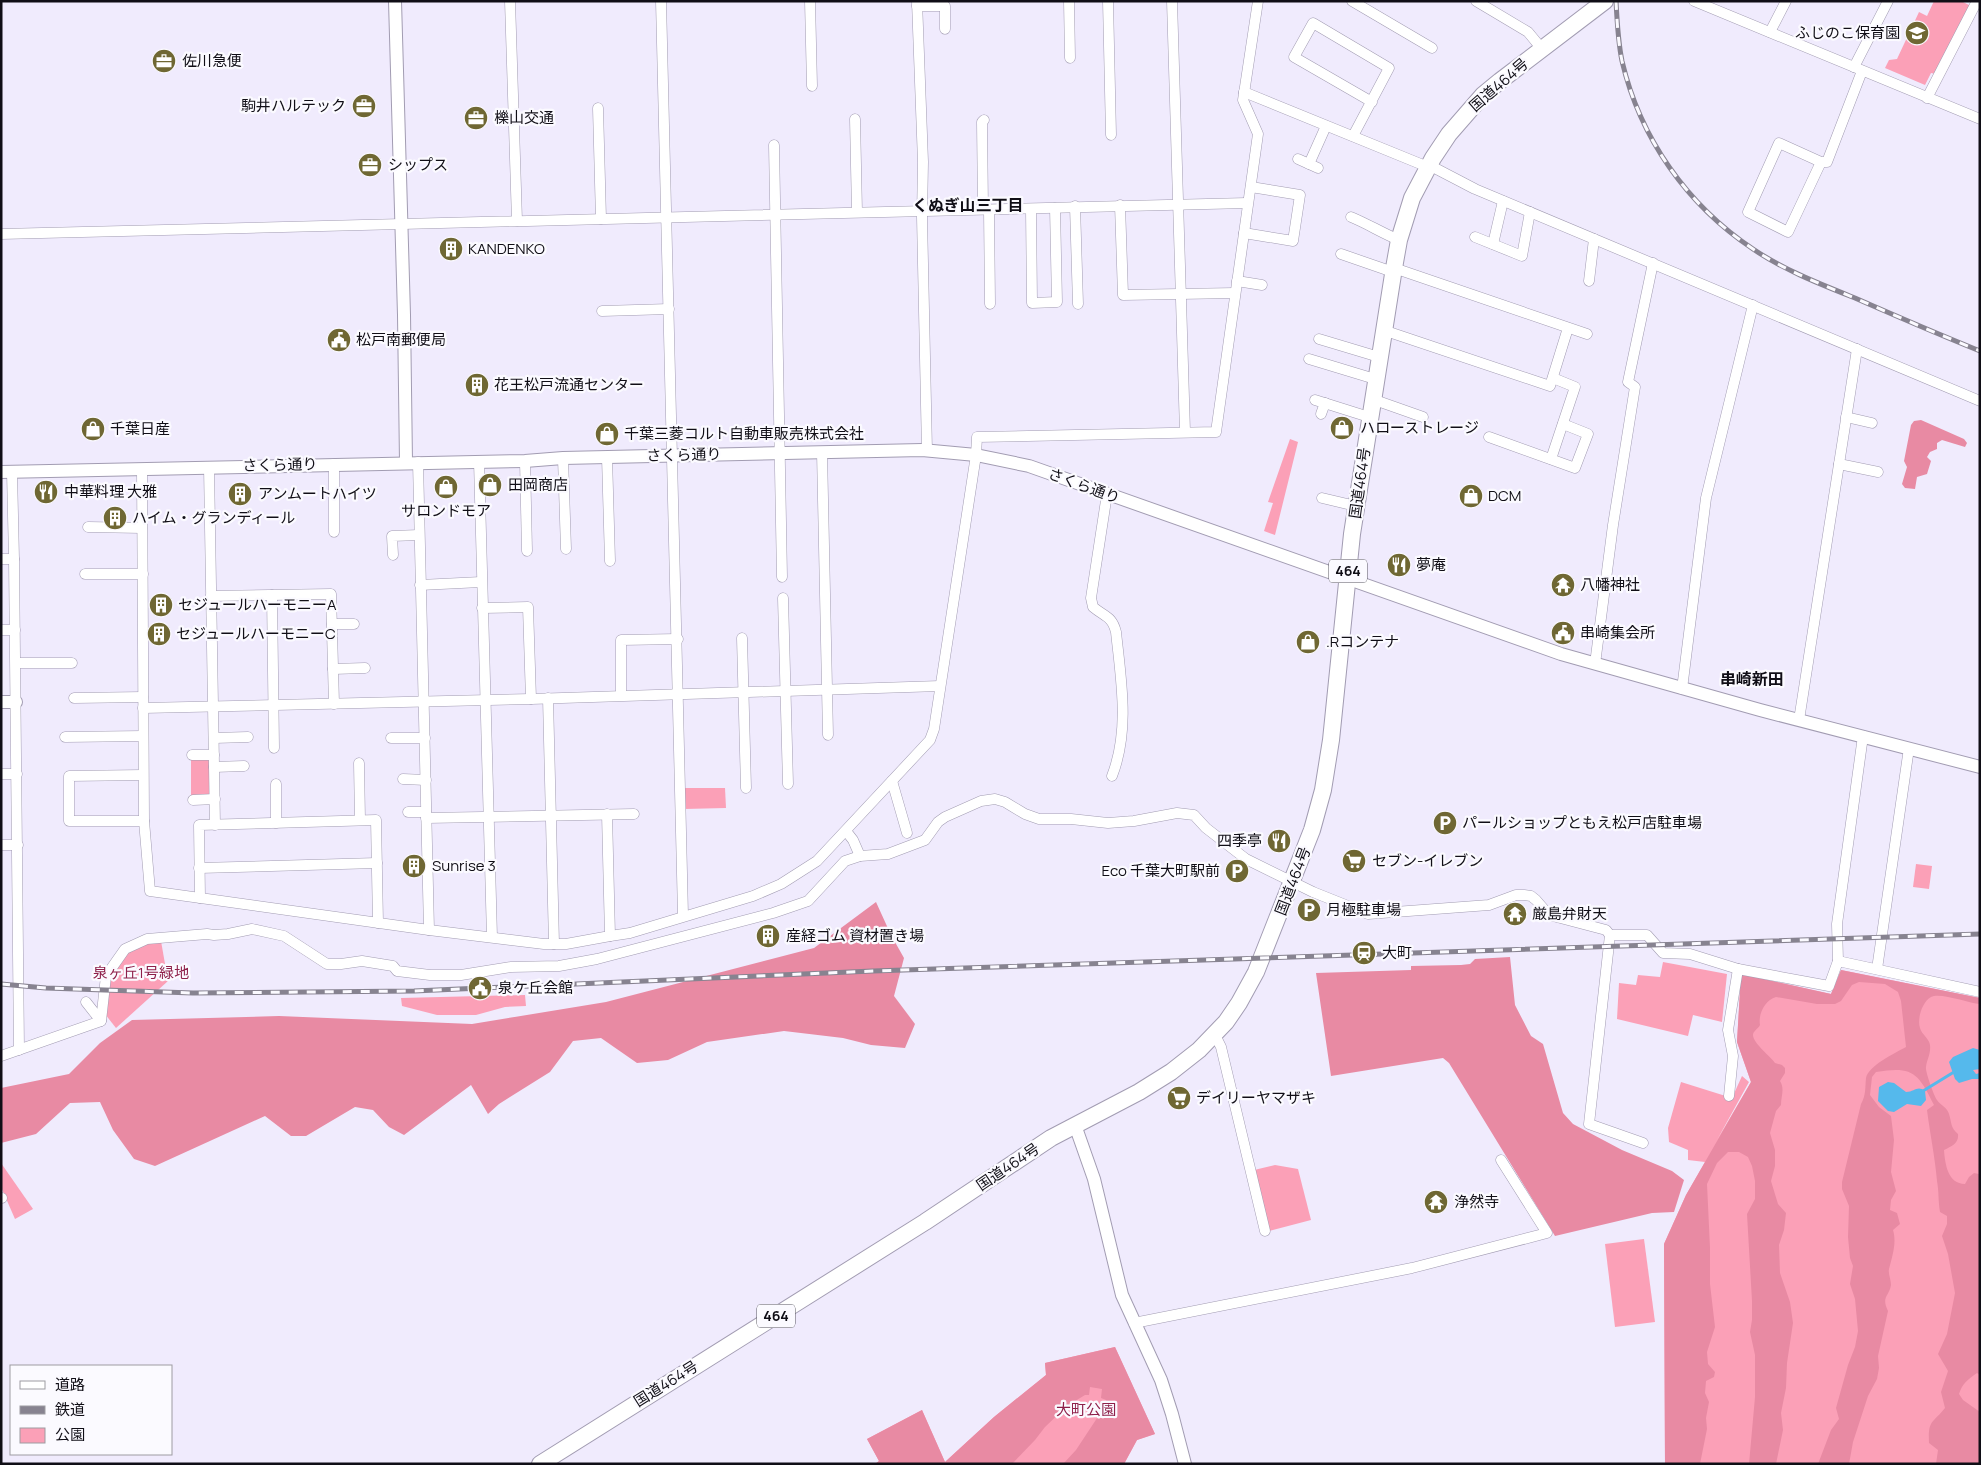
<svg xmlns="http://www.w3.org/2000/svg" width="1981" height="1465" font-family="Manrope,'Noto Sans JP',sans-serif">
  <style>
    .green { fill: #fba0b7 }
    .forest { fill: #e88aa3 }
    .water { fill: #55b9ec }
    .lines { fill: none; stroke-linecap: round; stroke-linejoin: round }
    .stream { stroke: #55b9ec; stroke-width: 3 }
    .minor-casing { stroke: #a29cb2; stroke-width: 11 }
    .tertiary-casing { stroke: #a29cb2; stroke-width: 14 }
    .trunk-casing { stroke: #a29cb2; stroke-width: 18 }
    .minor { stroke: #fff; stroke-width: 10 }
    .tertiary { stroke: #fff; stroke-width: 12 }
    .trunk { stroke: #fff; stroke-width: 16 }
    .rail-casing { stroke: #878390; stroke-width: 5 }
    .rail { stroke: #fbfaff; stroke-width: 3; stroke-dasharray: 9; stroke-linecap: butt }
    .labels { text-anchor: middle; stroke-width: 4.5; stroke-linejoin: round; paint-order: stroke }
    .shield { fill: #fbfaff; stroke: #56555c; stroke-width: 1 }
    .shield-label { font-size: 14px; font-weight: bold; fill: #100e16 }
    .poi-label { font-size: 15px; fill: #100e16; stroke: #fbfaff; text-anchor: start }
    .street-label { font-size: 15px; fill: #100e16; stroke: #fbfaff }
    .park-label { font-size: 15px; fill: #8e204a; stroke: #fbfaff }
    .neighbourhood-label { font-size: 16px; font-weight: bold; fill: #100e16; stroke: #fbfaff }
  </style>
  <rect width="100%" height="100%" fill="#f0ebfd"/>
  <g class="green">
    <path d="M1934,1H1961L1971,6L1936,74L1931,73L1925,85L1885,68L1889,60L1897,59L1919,12L1927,16Z"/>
    <path d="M1290,439L1298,442L1275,535L1264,531L1273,503L1268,502Z"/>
    <path d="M191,759H209L211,794L191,796Z"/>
    <path d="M684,788H725L726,808L684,809Z"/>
    <path d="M1916,864L1932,866L1929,889L1913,887Z"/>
    <path d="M147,941H161L168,981L116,1028L105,1014L110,974L127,951Z"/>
    <path d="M1663,962L1727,974L1722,1022L1693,1015L1688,1036L1617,1019L1619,983L1636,985L1638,975L1660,977Z"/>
    <path d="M1841,970L1980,998V1464H1665L1664,1244L1686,1195L1705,1162L1688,1160V1150L1669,1142L1668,1128L1681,1082L1732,1098L1742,1076L1749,1082L1717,1140L1751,1082L1737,1042L1741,974L1831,994Z"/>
    <path d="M525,995L526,1006L505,1007L476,1015H437L402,1006L401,998Z"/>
    <path d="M1,1163L33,1209L15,1219L1,1187Z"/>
    <path d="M1275,1165L1298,1169L1311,1220L1269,1231L1254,1170Z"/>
    <path d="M1644,1239L1655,1322L1615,1327L1605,1244Z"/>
    <path d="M1115,1347L1155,1434L1137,1440L1124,1464H875L879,1461L867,1439L922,1410L945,1462L994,1417L1046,1375L1045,1363Z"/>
  </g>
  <g class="forest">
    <path d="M1921,420L1964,439L1967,443L1965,447L1942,440L1937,443V449L1930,452L1927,457L1931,461L1927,474L1917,477L1915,489L1905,488L1902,484L1907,467L1904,461L1911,425L1914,421Z"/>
    <path d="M876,902L891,935L904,958L894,996L915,1024L905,1048L871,1045L843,1038L784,1031L707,1042L668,1060L637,1063L601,1038L573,1041L550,1072L499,1104L488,1114L471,1085L404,1135L389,1127L373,1110L355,1107L306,1136H291L265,1116L155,1166L134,1159L113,1130L100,1102L70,1103L36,1134L1,1143V1088L69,1074L100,1043L132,1020L279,1016L472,1024L606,1002L814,948Z"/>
    <path d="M1510,957L1515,1005L1531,1036L1543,1044L1563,1113L1573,1124L1622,1150L1672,1171L1684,1180L1674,1212L1652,1213L1555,1236L1449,1063L1443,1058L1331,1076L1316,973L1411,970V966L1461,965L1470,964L1475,959Z"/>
    <path d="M1841,970L1980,998V1004C1968,1003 1940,992 1931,997C1922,1002 1917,1019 1920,1028C1922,1035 1929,1038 1930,1045C1931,1054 1927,1059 1926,1067C1925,1071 1934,1096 1937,1100C1940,1105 1947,1107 1949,1114C1952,1123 1950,1127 1958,1134C1959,1143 1952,1146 1944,1150C1945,1164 1948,1184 1965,1184L1969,1177L1974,1173L1979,1174L1980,1177V1375L1977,1373C1968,1379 1962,1384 1959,1394L1963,1400L1980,1412V1464H1936L1938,1450L1929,1443C1928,1420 1932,1424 1945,1408L1941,1392L1948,1371L1938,1354L1947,1334L1955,1293L1948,1254L1942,1236L1947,1224V1216L1940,1212C1938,1199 1939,1192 1937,1181C1935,1157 1930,1134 1927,1110L1934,1105C1918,1072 1912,1066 1876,1072L1872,1077L1870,1095L1879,1107L1891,1116L1894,1140L1891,1172L1896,1191L1891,1200L1890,1210L1897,1213L1900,1224L1893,1230C1897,1243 1892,1257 1889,1269C1888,1274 1891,1279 1891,1285C1889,1297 1881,1296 1888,1311L1878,1356L1879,1368L1877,1379L1868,1396L1853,1442L1849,1464H1818L1831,1430L1839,1419L1836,1408L1848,1365L1855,1347L1858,1331L1855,1299L1850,1284L1853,1266L1850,1258L1848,1237L1849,1206L1842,1189V1182L1861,1104C1866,1095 1865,1088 1866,1078C1868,1066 1895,1053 1906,1047L1901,1001L1898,992L1885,984L1859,982L1852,985L1841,1001L1835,1004H1817L1776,997C1765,1000 1758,1014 1760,1025C1758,1029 1753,1031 1753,1035C1753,1043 1770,1056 1775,1063L1782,1065L1785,1068V1073L1780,1081C1785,1089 1781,1096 1781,1105L1776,1111L1770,1133L1775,1150V1166L1771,1181L1778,1204L1786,1213L1784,1230L1779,1245L1780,1273L1790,1302L1793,1323L1787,1363L1786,1388L1781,1413L1783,1430L1776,1464H1749L1755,1397V1355L1750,1332L1752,1320V1301L1747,1214L1755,1199V1181L1752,1166L1748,1157L1739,1152H1728L1717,1163L1707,1184L1710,1248V1284L1715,1327L1707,1352L1708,1364L1715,1372L1714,1377L1706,1381L1705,1393L1709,1402L1706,1418L1707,1429L1700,1464H1665L1664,1244L1686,1195L1751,1082L1737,1042L1741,974L1831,994Z"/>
    <path d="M1115,1347L1155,1434L1137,1440L1124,1464H1063L1076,1450L1107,1403L1106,1400L1101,1398L1102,1389L1090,1387L1089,1395H1085L1067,1406L1045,1427L1035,1440L1012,1464H875L879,1461L867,1439L922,1410L945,1462L994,1417L1046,1375L1045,1363Z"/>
  </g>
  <g class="water">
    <path d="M1973,1048L1980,1050V1069L1973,1070L1976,1074L1980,1073V1079H1972L1959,1083L1955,1079L1949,1062L1953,1057Z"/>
    <path d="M1888,1082L1894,1083L1906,1092C1915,1092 1917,1085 1925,1091L1926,1100L1921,1106L1907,1104L1894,1112L1888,1111L1878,1101L1879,1087Z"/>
  </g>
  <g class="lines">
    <path class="stream" d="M1923,1091L1954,1072"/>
    <g class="minor-casing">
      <g id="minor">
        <path d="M510,1L517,221"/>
        <path d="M661,1L683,915"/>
        <path d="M810,1L812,86"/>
        <path d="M917,1L923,162L922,217L927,451"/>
        <path d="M1069,1L1070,58"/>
        <path d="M1108,1L1111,135"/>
        <path d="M1172,1L1185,432"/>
        <path d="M1352,1L1432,48"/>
        <path d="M1476,1L1528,32L1542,49"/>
        <path d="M1694,1L1980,119"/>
        <path d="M917,6H945V29"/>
        <path d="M1770,32L1786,1"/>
        <path d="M1854,67L1888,1"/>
        <path d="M1244,92L1428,167"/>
        <path d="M1927,98L1977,1"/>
        <path d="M598,108L601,219"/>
        <path d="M855,119L857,212"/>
        <path d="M1353,136L1389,68L1313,23L1294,57L1372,102"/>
        <path d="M774,145L782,577"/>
        <path d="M1298,159L1318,168"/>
        <path d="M1821,162L1788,232L1748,212L1779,143L1821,162H1827L1862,71"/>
        <path d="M1309,164L1326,126"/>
        <path d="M1429,165L1475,189L1980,401"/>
        <path d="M1120,205L1123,295L1235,293"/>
        <path d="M1075,206L1078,304"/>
        <path d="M983,209L982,122L984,120"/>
        <path d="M1031,209L1032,303L1057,302L1055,208"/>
        <path d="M989,210L990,304"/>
        <path d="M1351,217C1368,224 1382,233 1399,240"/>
        <path d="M1244,233L1293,241L1300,195L1251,187"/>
        <path d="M1,234L1247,203"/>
        <path d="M1475,237L1522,256L1530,212"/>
        <path d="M1493,244L1503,201"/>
        <path d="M1341,254L1393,272"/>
        <path d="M1394,268L1587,334"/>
        <path d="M1237,281L1262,285"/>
        <path d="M1589,281L1594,239"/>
        <path d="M602,311L669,309"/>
        <path d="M1383,330L1550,386L1568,328"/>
        <path d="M1319,339L1379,357"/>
        <path d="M1309,359L1375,379"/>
        <path d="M1372,399L1423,417"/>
        <path d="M1315,400L1369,417"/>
        <path d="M1321,414L1325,403"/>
        <path d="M1846,417L1872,423"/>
        <path d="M1489,437L1575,468L1588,434L1563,424"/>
        <path d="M822,452L828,735"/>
        <path d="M607,457L610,561"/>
        <path d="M563,458L566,549"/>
        <path d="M1551,459L1575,387L1553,378"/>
        <path d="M479,461L492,937"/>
        <path d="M525,461L527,551"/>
        <path d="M418,462L429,930"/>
        <path d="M334,464V532"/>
        <path d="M1839,464L1878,472"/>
        <path d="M209,467L215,825"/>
        <path d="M142,469L144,821L150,891L429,930L544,944H566L610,936L607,814"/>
        <path d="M12,472L14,559L19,1050"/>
        <path d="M1107,494L1091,598L1093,607C1105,617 1112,616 1116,632C1121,680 1130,730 1112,776"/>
        <path d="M1322,498L1356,506"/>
        <path d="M88,527L142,528"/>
        <path d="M393,555L392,536L419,535"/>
        <path d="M1,559H14"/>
        <path d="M85,574H143"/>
        <path d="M420,585L481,582"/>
        <path d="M272,595L274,748"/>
        <path d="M211,596L331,594L334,704"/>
        <path d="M783,598L788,784"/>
        <path d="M482,608L528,607L531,699"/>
        <path d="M332,624H354"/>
        <path d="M1,630H15"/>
        <path d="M742,638L746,788"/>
        <path d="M16,663H72"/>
        <path d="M1595,664L1613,525L1635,387L1628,382L1653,263"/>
        <path d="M333,669L365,668"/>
        <path d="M1682,689L1706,498L1753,305"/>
        <path d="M621,695V640L678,639"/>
        <path d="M74,698L143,697"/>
        <path d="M548,698L554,944"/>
        <path d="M143,708L531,699L940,686"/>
        <path d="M1799,720L1857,349"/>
        <path d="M65,737L143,736"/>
        <path d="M214,738L248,737"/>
        <path d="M391,738H425"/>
        <path d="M192,755H214"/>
        <path d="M359,763L360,820"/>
        <path d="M214,767L244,766"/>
        <path d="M1,774H17"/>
        <path d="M143,775L69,776V821H144"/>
        <path d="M403,779L426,780"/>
        <path d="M892,781L907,833"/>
        <path d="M276,784V823"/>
        <path d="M193,800L215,799"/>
        <path d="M408,812H426"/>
        <path d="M426,818L634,814"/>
        <path d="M846,831L853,840L860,856"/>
        <path d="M1,845H18"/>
        <path d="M199,868L377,863"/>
        <path d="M200,898L199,825L376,820L378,923"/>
        <path d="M1610,935L1589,1124L1643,1143"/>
        <path d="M610,936L630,933L753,896L781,884L817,861L930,740L934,729L976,455L977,437L1216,432L1258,134L1243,100L1258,1"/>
        <path d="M1838,961L1837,924L1863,736"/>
        <path d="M1877,969L1909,748"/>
        <path d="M86,1002L101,1021"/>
        <path d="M1215,1035L1221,1047L1265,1231"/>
        <path d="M1,1056L101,1021L106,976L125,949L147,939L207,934L214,935L228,934L252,929L284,936L327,964H341L362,961L393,966L397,971L430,975H461L511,967L559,966L597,959L773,913L808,901L845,861L860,856L888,854L925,840L938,822L945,817L981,801L995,799L1005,802L1025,814L1039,819H1071L1108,823L1134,821L1177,813L1194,815L1206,828L1246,859L1313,892L1368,914L1489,905L1516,895H1524L1531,896L1536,900L1549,915L1606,930L1610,935H1647L1663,953L1690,954L1738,969L1829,986L1838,961L1980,992"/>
        <path d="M1729,1096L1733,1056L1728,1030L1738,969"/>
        <path d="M1,1198H2"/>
        <path d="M1134,1323L1412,1268L1547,1233L1501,1160"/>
      </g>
    </g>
    <g class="tertiary-casing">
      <g id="tertiary">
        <path d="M395,1L404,315L406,462"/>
        <path d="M1,472L525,461L563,458L922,450L976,455L1029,466L1561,654L1760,710L1980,767"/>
        <path d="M1,702H16"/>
        <path d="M1075,1125L1094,1179L1122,1295L1161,1380L1172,1414L1185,1464"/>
      </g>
    </g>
    <g class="trunk-casing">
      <path id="trunk" d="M540,1464L925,1222L1051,1138L1139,1092L1171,1072L1199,1050L1226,1022L1239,1003L1256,972L1312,830L1323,790L1331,740L1352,534L1394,268L1399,240L1412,198L1433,158L1449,134L1483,95L1500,81L1605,1"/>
    </g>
    <use href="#minor" class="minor"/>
    <use href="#tertiary" class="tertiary"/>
    <use href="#trunk" class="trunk"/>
    <g class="rail-casing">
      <g id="rail">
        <path d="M1616,1C1617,21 1618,42 1622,61C1640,138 1687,205 1753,249C1784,270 1820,284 1855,298C1896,316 1938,334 1980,351"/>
        <path d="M1,984L46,988L193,993L414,991L873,971L1980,934"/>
      </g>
    </g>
    <use href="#rail" class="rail"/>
  </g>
  <defs>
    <g id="school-disc" transform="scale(1.25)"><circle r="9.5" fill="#6f6733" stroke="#fbfaff"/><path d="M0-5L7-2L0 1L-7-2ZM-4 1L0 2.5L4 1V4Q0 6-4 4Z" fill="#fff"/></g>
    <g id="office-disc" transform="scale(1.25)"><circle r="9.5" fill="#6f6733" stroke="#fbfaff"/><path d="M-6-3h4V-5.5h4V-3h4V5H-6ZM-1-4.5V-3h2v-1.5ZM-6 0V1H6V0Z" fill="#fff"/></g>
    <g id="building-disc" transform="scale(1.25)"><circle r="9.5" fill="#6f6733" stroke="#fbfaff"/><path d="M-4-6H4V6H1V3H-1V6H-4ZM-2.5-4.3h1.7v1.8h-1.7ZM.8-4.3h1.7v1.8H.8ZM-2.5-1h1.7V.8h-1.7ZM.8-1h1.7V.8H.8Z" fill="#fff"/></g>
    <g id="civic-disc" transform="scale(1.25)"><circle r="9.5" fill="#6f6733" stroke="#fbfaff"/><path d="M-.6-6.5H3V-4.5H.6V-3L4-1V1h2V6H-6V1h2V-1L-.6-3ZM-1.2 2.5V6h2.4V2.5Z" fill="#fff"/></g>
    <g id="shop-disc" transform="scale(1.25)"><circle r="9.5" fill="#6f6733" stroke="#fbfaff"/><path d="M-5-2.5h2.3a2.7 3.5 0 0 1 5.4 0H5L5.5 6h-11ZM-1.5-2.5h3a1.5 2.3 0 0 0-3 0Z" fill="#fff"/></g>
    <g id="restaurant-disc" transform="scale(1.25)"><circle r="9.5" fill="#6f6733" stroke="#fbfaff"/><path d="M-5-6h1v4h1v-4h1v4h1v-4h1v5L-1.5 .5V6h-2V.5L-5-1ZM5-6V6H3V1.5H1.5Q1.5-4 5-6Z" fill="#fff"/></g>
    <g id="temple-disc" transform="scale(1.25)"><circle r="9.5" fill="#6f6733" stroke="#fbfaff"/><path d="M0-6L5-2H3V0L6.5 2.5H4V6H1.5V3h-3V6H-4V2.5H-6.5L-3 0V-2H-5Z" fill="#fff"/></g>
    <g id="parking-disc" transform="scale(1.25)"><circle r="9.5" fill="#6f6733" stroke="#fbfaff"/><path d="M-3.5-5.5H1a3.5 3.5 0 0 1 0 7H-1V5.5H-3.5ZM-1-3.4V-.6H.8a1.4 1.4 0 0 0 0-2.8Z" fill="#fff"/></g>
    <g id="supermarket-disc" transform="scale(1.25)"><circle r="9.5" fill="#6f6733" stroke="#fbfaff"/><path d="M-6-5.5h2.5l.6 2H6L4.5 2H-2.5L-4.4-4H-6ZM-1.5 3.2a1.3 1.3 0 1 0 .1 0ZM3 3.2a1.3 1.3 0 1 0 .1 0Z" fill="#fff"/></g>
    <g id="station-disc" transform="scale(1.25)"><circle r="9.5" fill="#6f6733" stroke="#fbfaff"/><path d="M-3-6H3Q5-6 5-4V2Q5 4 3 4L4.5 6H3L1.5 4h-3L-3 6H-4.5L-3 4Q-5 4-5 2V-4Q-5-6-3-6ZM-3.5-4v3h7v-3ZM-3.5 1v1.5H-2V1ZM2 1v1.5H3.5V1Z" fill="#fff"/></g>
  </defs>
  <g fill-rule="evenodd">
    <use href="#school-disc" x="1917" y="33"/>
    <use href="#office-disc" x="164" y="61"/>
    <use href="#office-disc" x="364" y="106"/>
    <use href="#office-disc" x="476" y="118"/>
    <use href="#office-disc" x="370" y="165"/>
    <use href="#building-disc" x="451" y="249"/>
    <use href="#civic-disc" x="339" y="340"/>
    <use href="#building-disc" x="477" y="385"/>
    <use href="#shop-disc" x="1342" y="428"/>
    <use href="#shop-disc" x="93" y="429"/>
    <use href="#shop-disc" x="607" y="434"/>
    <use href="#shop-disc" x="490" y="485"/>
    <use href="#shop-disc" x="446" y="487"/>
    <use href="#restaurant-disc" x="46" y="492"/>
    <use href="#building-disc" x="240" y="494"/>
    <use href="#shop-disc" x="1471" y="496"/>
    <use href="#building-disc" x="115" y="518"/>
    <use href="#restaurant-disc" x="1399" y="565"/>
    <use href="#temple-disc" x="1563" y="585"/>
    <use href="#building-disc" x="161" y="605"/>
    <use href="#civic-disc" x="1563" y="633"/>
    <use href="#building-disc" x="159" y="634"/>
    <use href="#shop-disc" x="1308" y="642"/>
    <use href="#parking-disc" x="1445" y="823"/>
    <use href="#restaurant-disc" x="1279" y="841"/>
    <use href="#supermarket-disc" x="1354" y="861"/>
    <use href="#building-disc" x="414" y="866"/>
    <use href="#parking-disc" x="1237" y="871"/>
    <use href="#parking-disc" x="1309" y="910"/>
    <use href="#temple-disc" x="1515" y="914"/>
    <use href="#building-disc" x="768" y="936"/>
    <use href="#station-disc" x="1364" y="953"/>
    <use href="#civic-disc" x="480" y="988"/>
    <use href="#supermarket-disc" x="1179" y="1098"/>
    <use href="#temple-disc" x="1436" y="1202"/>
  </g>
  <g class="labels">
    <g class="shield">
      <rect x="1329" y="559.5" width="38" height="23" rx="4"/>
      <rect x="757" y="1304.5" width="38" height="23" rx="4"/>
    </g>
    <g class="shield-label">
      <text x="1348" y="576">464</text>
      <text x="776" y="1321">464</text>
    </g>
    <g class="poi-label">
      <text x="1900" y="38" text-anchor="end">ふじのこ保育園</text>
      <text x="182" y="66">佐川急便</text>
      <text x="346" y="111" text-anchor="end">駒井ハルテック</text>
      <text x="494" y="123">櫟山交通</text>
      <text x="388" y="170">シップス</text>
      <text x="468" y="254">KANDENKO</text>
      <text x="356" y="345">松戸南郵便局</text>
      <text x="494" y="390">花王松戸流通センター</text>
      <text x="1360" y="433">ハローストレージ</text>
      <text x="110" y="434">千葉日産</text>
      <text x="624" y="439">千葉三菱コルト自動車販売株式会社</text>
      <text x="508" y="490">田岡商店</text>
      <text x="64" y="497">中華料理 大雅</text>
      <text x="258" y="499">アンムートハイツ</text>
      <text x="1488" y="501">DCM</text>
      <text x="446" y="516" text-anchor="middle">サロンドモア</text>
      <text x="132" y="523">ハイム・グランディール</text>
      <text x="1416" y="570">夢庵</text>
      <text x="1580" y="590">八幡神社</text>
      <text x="178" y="610">セジュールハーモニーA</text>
      <text x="1580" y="638">串崎集会所</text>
      <text x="176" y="639">セジュールハーモニーC</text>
      <text x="1326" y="647">.Rコンテナ</text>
      <text x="1462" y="828">パールショップともえ松戸店駐車場</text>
      <text x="1262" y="846" text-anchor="end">四季亭</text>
      <text x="1372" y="866">セブン-イレブン</text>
      <text x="432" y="871">Sunrise 3</text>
      <text x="1220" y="876" text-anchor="end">Eco 千葉大町駅前</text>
      <text x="1326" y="915">月極駐車場</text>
      <text x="1532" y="919">厳島弁財天</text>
      <text x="786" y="941">産経ゴム 資材置き場</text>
      <text x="1382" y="958">大町</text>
      <text x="498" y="993">泉ケ丘会館</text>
      <text x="1196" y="1103">デイリーヤマザキ</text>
      <text x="1454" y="1207">浄然寺</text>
    </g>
    <g class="street-label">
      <text transform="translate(1499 85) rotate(-41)" y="5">国道464号</text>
      <text transform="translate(684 455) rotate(-1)" y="5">さくら通り</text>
      <text transform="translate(280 465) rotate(-1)" y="5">さくら通り</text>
      <text transform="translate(1360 483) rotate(-82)" y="5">国道464号</text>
      <text transform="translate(1084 486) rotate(20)" y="5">さくら通り</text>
      <text transform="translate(1293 881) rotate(-69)" y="5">国道464号</text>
      <text transform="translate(1008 1167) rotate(-34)" y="5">国道464号</text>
      <text transform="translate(666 1384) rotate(-32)" y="5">国道464号</text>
    </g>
    <g class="park-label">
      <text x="141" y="978">泉ヶ丘1号緑地</text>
      <text x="1086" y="1415">大町公園</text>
    </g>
    <g class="neighbourhood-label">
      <text x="968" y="211">くぬぎ山三丁目</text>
      <text x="1752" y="685">串崎新田</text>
    </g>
  </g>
  <rect width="1981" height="1465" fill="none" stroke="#100e16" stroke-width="5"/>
  <rect x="10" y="1365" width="162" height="90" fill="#fbfaff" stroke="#9d9ca2"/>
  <rect x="20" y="1381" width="25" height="8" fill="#ffffff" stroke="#9d9ca2"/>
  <text x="55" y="1390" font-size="15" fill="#100e16">道路</text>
  <rect x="20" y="1406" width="25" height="8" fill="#878390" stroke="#9d9ca2"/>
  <text x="55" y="1415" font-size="15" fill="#100e16">鉄道</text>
  <rect x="20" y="1428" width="25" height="15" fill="#fba0b7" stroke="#9d9ca2"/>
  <text x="55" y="1440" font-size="15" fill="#100e16">公園</text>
</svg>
